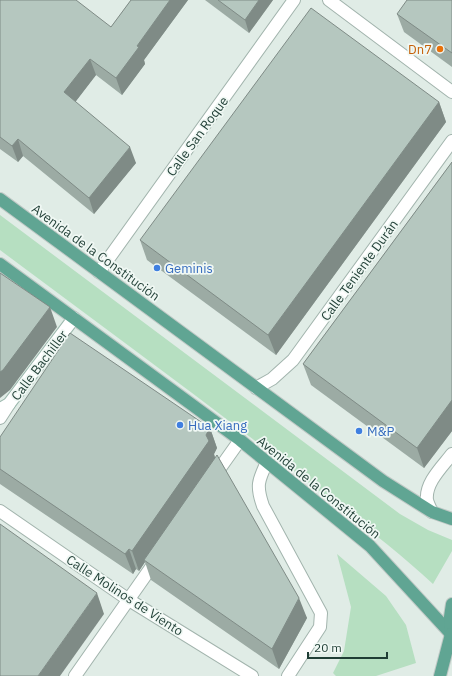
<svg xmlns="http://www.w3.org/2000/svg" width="452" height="676" font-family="'IBM Plex Sans',sans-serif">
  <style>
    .green { fill: #b6dfc1 }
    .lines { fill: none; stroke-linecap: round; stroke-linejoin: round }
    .street-casing { stroke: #a2b4ad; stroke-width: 14 }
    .secondary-casing { stroke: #9db9ae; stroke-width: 14 }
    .primary-casing { stroke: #c0c9c6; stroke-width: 14 }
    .street { stroke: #fff; stroke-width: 12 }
    .secondary { stroke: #fff; stroke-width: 12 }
    .primary { stroke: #60a593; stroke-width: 12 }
    .wall { fill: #9caba4 }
    .shaded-wall { fill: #7f8b86 }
    .building { fill: #b5c7bf; stroke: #7f8b86 }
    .food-dot { fill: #e8710a; stroke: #f0f8f4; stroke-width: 1.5 }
    .shop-dot { fill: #3f7fe0; stroke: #f0f8f4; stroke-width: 1.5 }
    .labels { text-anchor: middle; stroke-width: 3.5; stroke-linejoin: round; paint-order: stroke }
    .food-label { font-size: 13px; fill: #c56008; stroke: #f0f8f4; text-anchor: end }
    .street-label { font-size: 13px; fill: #1f3e35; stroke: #f0f8f4 }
    .shop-label { font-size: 13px; fill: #366cbe; stroke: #f0f8f4; text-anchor: start }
  </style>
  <rect width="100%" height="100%" fill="#e0ece6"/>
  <g class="green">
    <path d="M0,215L400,514L428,530L452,540V551L433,584C391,545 344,511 299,475C201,398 100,325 0,250Z"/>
    <path d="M337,554L386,596L406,625L416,663L376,676H336L333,673L344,651L351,607Z"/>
  </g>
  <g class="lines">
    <g class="street-casing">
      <g id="street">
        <path d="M329,0L452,92"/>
        <path d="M99,272L294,0"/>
        <path d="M256,388L272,379L293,360L452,141"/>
        <path d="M0,418L9,404"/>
        <path d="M267,462C258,481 256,486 263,506L321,613L320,627L288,676"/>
        <path d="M213,478L240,440"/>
        <path d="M0,511L129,600L252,676"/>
        <path d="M432,512C430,508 428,504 427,500C425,483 442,467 452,454"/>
        <path d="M75,676L157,559"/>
      </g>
    </g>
    <g class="secondary-casing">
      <path id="secondary" d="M0,409L9,404L74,318"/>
    </g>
    <g class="primary-casing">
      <g id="primary">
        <path d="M0,199L383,481L432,512L452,519"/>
        <path d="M0,264L240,440L370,546L451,634"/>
        <path d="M451,636L450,617L452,604"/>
        <path d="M440,676L451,634"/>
      </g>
    </g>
    <use href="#street" class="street"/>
    <use href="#secondary" class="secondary"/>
    <use href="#primary" class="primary"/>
  </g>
  <g class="wall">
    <path d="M0,0L111,27L131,0H188L144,60L145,64L122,95L96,75L75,102L136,163L94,214L23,156L18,162L0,149Z"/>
    <path d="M205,0H273L249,33Z"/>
    <path d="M452,0V67L404,32L397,14Z"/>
    <path d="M439,102L446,122L276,355L147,260L140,240Z"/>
    <path d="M452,162V431L424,468L311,385L303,364Z"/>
    <path d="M210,428L217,448L214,454L215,458L307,618L279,669L151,580L145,562L139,571L136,569L133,574L0,484V437Z"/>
  </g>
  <g class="shaded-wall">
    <path d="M170,0H188L144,60L145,64L122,95L116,78L137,46Z"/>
    <path d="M259,0H273L249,33L245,20Z"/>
    <path d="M90,59L96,75L70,109L64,92Z"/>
    <path d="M439,102L446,122L276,355L268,335Z"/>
    <path d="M18,139L23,156L18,162L12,146Z"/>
    <path d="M130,147L136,163L94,214L89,198Z"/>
    <path d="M50,307L57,327L10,390L0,398V372Z"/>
    <path d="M452,400V431L424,468L417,448Z"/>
    <path d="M210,428L217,448L214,454L216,461L144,560L145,562L139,571L132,551Z"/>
    <path d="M129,549L136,569L133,574L125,554Z"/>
    <path d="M97,593L104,614L60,676H38Z"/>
    <path d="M299,598L307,618L279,669L272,649Z"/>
  </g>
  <g class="building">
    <path d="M0,0H76L111,27L131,0H170L137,46L139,47L116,78L90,59L64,92L130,147L89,198L18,139L12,146L0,137Z"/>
    <path d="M218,0H259L245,20Z"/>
    <path d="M407,0H452V53L397,14Z"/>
    <path d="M311,8L439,102L268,335L140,240Z"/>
    <path d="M452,162V400L417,448L303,364Z"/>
    <path d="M0,273L50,307L3,370L0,372Z"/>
    <path d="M70,333L210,428L206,435L209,441L132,551L129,549L125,554L0,469V437Z"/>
    <path d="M217,455L299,598L272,649L144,560Z"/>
    <path d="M0,524L97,593L38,676H0Z"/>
  </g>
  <circle class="food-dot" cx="440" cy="49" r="4"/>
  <g class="shop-dot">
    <circle cx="157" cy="268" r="4"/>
    <circle cx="180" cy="425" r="4"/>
    <circle cx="359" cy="431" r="4"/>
  </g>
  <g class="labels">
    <g class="food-label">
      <text x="432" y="54">Dn7</text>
    </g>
    <g class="street-label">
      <text transform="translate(197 136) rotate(-54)" y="5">Calle San Roque</text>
      <text transform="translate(96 252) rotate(36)" y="5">Avenida de la Constitución</text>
      <text transform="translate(359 270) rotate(-54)" y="5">Calle Teniente Durán</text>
      <text transform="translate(39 365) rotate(-53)" y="5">Calle Bachiller</text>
      <text transform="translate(319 487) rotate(39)" y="5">Avenida de la Constitución</text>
      <text transform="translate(125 595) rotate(33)" y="5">Calle Molinos de Viento</text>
    </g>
    <g class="shop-label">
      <text x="165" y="273">Geminis</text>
      <text x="188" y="430">Hua Xiang</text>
      <text x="367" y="436">M&amp;P</text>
    </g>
  </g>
  <path d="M308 652v6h79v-6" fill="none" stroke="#1f3e35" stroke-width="2"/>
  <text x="314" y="652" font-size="12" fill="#1f3e35" stroke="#f0f8f4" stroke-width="3" paint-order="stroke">20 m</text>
</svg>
